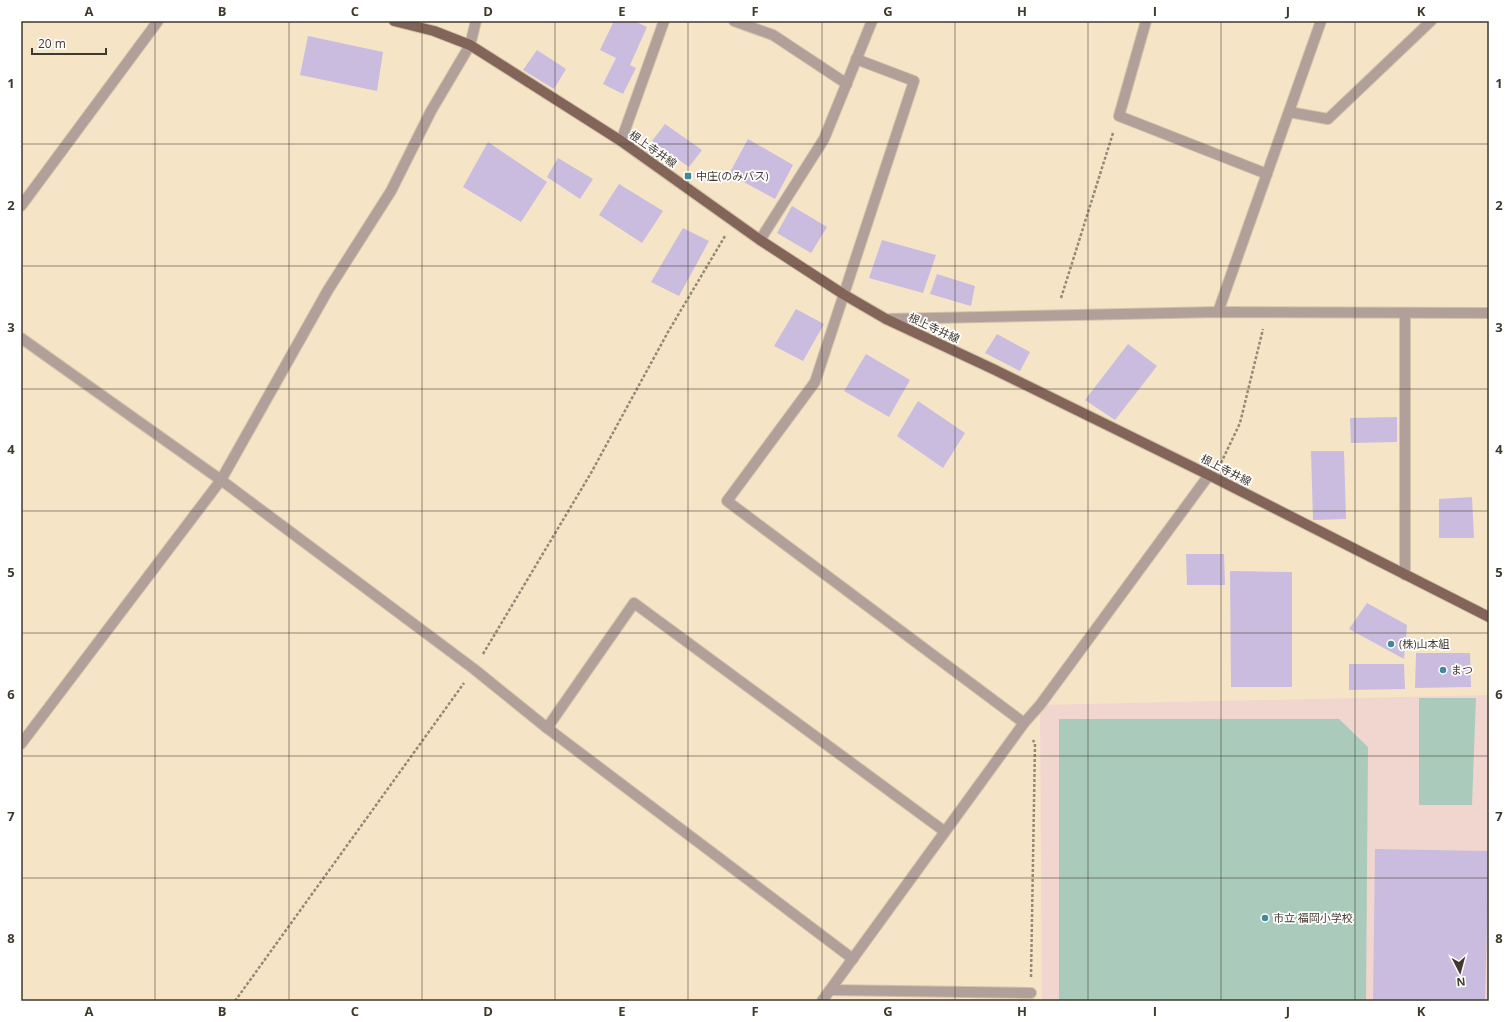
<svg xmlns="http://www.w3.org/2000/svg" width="1510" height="1022" font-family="'Open Sans','Noto Sans JP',sans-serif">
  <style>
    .education { fill: #f0d6cf }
    .pitch { fill: #aacbbb }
    .building { fill: #c9bcdf }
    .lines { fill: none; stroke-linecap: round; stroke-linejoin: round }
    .minor-casing { stroke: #d2c2a8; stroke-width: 12 }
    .major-casing { stroke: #d2c2a8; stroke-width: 12 }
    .path { stroke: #958975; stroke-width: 2.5; stroke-dasharray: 3 2; stroke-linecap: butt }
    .minor { stroke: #b19f99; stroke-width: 10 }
    .major { stroke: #836459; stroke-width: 10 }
    .grid { fill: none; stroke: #40392e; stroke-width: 1; stroke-opacity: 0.55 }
    .poi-dot { fill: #448997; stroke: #fff; stroke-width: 1.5 }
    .labels { text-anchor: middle; stroke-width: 3.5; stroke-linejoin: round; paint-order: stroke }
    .street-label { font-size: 11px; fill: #40392e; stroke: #fff }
    .poi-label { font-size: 11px; fill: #40392e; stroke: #fff; text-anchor: start }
    .neatline { fill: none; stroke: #40392e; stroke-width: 1.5 }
    .grid-label { font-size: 13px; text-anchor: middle; font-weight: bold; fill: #40392e }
  </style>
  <rect width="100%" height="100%" fill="#f6e4c7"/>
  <path class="education" d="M1489,695V1001H1042L1040,705Z"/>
  <g class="pitch">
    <path d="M1419,698H1476L1472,805H1419Z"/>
    <path d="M1059,719H1339L1368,747L1366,1001H1059Z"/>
  </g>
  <g class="building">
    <path d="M614,21H634L647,27L630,65L636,68L623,94L603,84L616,58L600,50Z"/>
    <path d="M308,36L383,52L377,91L300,75Z"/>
    <path d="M537,50L566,69L554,89L523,70Z"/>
    <path d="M665,124L702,150L689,167L652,141Z"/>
    <path d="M748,139L793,165L775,199L729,174Z"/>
    <path d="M488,142L547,182L521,222L463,187Z"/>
    <path d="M558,158L593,179L580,199L547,177Z"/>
    <path d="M619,184L663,211L642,243L599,215Z"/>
    <path d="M792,206L827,227L811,253L777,233Z"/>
    <path d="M683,228L709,241L679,296L651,282Z"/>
    <path d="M882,240L936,255L923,293L869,278Z"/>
    <path d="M937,274L975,286L971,306L930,294Z"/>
    <path d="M796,309L824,324L803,361L774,346Z"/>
    <path d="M997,334L1030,352L1020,371L985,353Z"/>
    <path d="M1128,344L1157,366L1115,420L1085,400Z"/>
    <path d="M866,354L910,380L889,417L844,391Z"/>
    <path d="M918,401L965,433L943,468L897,436Z"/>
    <path d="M1397,417V442L1351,443L1350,418Z"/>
    <path d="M1311,451H1344L1346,519L1313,520Z"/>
    <path d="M1472,497L1474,538H1439V499Z"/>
    <path d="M1186,554H1224L1225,585H1187Z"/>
    <path d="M1230,571L1292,572V687H1231Z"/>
    <path d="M1367,603L1407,625L1404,659L1349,629Z"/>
    <path d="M1416,653H1470L1471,687L1415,688Z"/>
    <path d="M1349,664H1404L1405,689L1349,690Z"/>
    <path d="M1375,849L1489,851L1485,1001H1373Z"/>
  </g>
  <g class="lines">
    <g class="minor-casing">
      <g id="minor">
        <path d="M734,21L773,35L847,84"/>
        <path d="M1146,21L1119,116L1267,174"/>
        <path d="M856,59L914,81L815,382L727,501L1024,723"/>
        <path d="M1289,112L1328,119L1431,21"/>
        <path d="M621,141L664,21"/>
        <path d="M21,206L158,21"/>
        <path d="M760,240L824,139L872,21"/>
        <path d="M1218,312L1321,21"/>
        <path d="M1405,313V575"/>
        <path d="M886,319L1218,312L1489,313"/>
        <path d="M21,338L221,480L474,669L547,728L853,959"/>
        <path d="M547,728L634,603L944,831"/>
        <path d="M21,744L221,480L328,290L391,191L431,111L470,45L476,21"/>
        <path d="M830,990L1031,993"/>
        <path d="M822,1001L1024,723L1040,705L1209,475"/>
      </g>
    </g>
    <g class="major-casing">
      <path id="major" d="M394,21L434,31L470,45L621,141L760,240L843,294L886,319L993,369L1209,475L1489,617"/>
    </g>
    <g class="path">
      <path d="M1061,298L1113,133"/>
      <path d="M1221,463L1240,423L1263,329"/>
      <path d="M483,654L591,473L668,332L725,236"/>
      <path d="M1031,977L1035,744L1033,740"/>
      <path d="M235,1001L464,683"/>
    </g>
    <use href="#minor" class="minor"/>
    <use href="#major" class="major"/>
  </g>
  <path class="grid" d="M155,21V1001M289,21V1001M422,21V1001M555,21V1001M688,21V1001M822,21V1001M955,21V1001M1088,21V1001M1221,21V1001M1355,21V1001M21,144H1489M21,266H1489M21,389H1489M21,511H1489M21,633H1489M21,756H1489M21,878H1489"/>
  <g class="poi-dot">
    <rect x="684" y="172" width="8" height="8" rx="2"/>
    <circle cx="1391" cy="644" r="4"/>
    <circle cx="1443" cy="670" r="4"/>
    <circle cx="1265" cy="918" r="4"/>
  </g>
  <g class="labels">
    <g class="street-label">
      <text transform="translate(653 149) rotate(35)" y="4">根上寺井線</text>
      <text transform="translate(934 328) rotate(25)" y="4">根上寺井線</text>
      <text transform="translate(1226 470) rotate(27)" y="4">根上寺井線</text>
    </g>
    <g class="poi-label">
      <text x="696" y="180">中庄(のみバス)</text>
      <text x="1399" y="648">(株)山本組</text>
      <text x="1451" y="674">まつ</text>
      <text x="1273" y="922">市立 福岡小学校</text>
    </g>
  </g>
  <rect width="1510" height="1022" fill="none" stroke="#ffffff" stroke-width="44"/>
  <g transform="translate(1460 972) rotate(174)" stroke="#ffffff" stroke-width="3" paint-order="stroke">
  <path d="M0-3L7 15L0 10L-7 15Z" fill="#40392e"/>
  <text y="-6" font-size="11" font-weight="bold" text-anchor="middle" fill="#40392e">N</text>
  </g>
  <path d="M32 48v6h74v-6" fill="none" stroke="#40392e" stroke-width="2"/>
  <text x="38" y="48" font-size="12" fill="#40392e" stroke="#ffffff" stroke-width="3" paint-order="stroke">20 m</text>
  <rect x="22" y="22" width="1466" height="978" class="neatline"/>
  <g class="grid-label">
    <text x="89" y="16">A</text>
    <text x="222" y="16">B</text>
    <text x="355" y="16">C</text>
    <text x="488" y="16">D</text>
    <text x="622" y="16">E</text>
    <text x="755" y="16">F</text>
    <text x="888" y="16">G</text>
    <text x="1022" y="16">H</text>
    <text x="1155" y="16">I</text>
    <text x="1288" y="16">J</text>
    <text x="1421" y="16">K</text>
    <text x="11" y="88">1</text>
    <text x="1499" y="88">1</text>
    <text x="11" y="210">2</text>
    <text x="1499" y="210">2</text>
    <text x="11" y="332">3</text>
    <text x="1499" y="332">3</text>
    <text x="11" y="454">4</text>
    <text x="1499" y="454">4</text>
    <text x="11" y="577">5</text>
    <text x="1499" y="577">5</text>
    <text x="11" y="699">6</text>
    <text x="1499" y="699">6</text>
    <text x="11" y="821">7</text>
    <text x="1499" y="821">7</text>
    <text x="11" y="943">8</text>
    <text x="1499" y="943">8</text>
    <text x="89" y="1016">A</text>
    <text x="222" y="1016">B</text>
    <text x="355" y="1016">C</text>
    <text x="488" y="1016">D</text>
    <text x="622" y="1016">E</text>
    <text x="755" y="1016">F</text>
    <text x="888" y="1016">G</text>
    <text x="1022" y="1016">H</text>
    <text x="1155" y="1016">I</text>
    <text x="1288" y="1016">J</text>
    <text x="1421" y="1016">K</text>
  </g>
</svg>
